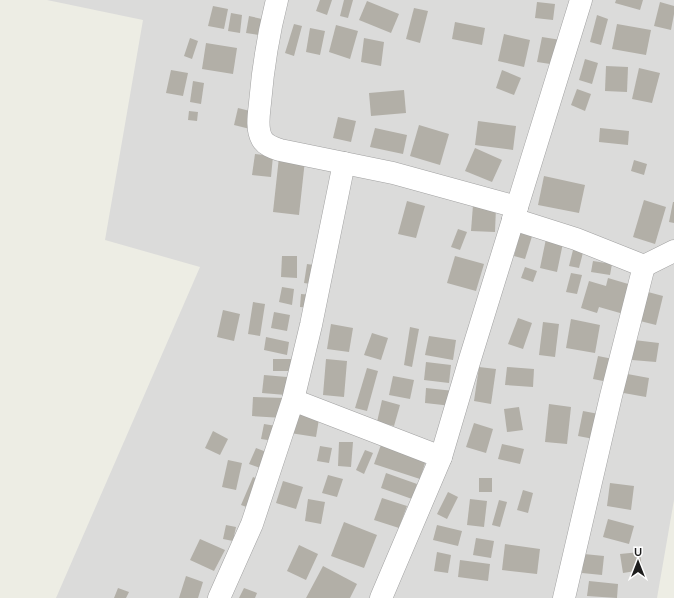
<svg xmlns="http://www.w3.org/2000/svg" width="674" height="598" font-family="Lato,sans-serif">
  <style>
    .residential { fill: #dbdbda }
    .building { fill: #b2afa7 }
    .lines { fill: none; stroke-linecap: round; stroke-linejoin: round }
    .minor-casing { stroke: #a1a1a1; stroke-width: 23 }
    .minor { stroke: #fff; stroke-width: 22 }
  </style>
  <rect width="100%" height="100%" fill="#edede4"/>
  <path class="residential" d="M47,0H674V500L657,598H56L200,267L105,240L143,20Z"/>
  <g class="building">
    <path d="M320,0H332L327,15L316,11Z"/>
    <path d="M344,0H353L348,18L340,16Z"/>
    <path d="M616,0H643L640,10L615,3Z"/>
    <path d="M367,1L399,14L391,33L359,20Z"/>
    <path d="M537,2L555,4L553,20L535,18Z"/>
    <path d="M660,2L674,6V14L671,30L654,26Z"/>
    <path d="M213,6L228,9L224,29L208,26Z"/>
    <path d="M414,8L428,11L420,43L406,39Z"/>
    <path d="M231,13L242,15L240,33L228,31Z"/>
    <path d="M597,15L608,19L601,45L590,42Z"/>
    <path d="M249,16L262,19L259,35L246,33Z"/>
    <path d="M455,22L485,28L482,45L452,39Z"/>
    <path d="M294,24L302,26L294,56L285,53Z"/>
    <path d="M617,24L651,30L646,55L612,49Z"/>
    <path d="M336,25L358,31L350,59L329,52Z"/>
    <path d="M310,28L325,31L320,55L306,52Z"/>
    <path d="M504,34L530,40L524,67L498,61Z"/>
    <path d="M542,37L561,40L557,65L537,62Z"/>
    <path d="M190,38L198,41L192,59L184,56Z"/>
    <path d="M364,38L384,42L381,66L361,62Z"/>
    <path d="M206,43L237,48L233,74L202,69Z"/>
    <path d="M585,59L598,63L592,84L579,80Z"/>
    <path d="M606,66L628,67L627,92L605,91Z"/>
    <path d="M639,68L660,73L652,103L632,99Z"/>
    <path d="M171,70L188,73L183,96L166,93Z"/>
    <path d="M502,70L521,78L514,95L496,88Z"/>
    <path d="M193,81L204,83L201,104L190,102Z"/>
    <path d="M577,89L591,94L585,111L571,105Z"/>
    <path d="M404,90L406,113L371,116L369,93Z"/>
    <path d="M238,108L258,113L254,130L234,125Z"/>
    <path d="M189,111L198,112L197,121L188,120Z"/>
    <path d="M338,117L356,121L351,142L333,138Z"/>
    <path d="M478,121L516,126L513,150L475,145Z"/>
    <path d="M419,125L449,134L440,165L410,156Z"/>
    <path d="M375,128L407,135L403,154L370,147Z"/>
    <path d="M600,128L629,131L628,145L599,142Z"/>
    <path d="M475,148L502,160L492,182L465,171Z"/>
    <path d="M255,154L273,156L271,177L252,175Z"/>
    <path d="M279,157L305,160L299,215L273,212Z"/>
    <path d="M634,160L647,164L644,175L631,171Z"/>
    <path d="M544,176L585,185L579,213L538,205Z"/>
    <path d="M644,200L666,207L655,244L633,237Z"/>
    <path d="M407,201L425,206L416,238L398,234Z"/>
    <path d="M673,202H674V223L669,222Z"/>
    <path d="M473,205L496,207L495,232L471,231Z"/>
    <path d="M522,226L534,230L525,259L514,256Z"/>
    <path d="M458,229L467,232L460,250L451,247Z"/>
    <path d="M546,239L563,243L557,272L540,268Z"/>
    <path d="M575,242L585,245L579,268L569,266Z"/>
    <path d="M282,256H297V278L281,277Z"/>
    <path d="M455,256L484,264L476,291L447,283Z"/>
    <path d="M593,261L612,264L610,275L591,272Z"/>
    <path d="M307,264L320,266L318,285L304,283Z"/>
    <path d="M525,267L537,271L533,282L521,278Z"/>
    <path d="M571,273L582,275L577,294L566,292Z"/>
    <path d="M608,278L635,286L627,315L599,307L597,313L581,308L589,281L606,286Z"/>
    <path d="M282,287L294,289L292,305L279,302Z"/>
    <path d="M648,292L663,296L656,325L640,321Z"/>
    <path d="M301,294L312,295V308L300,307Z"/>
    <path d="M253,302L265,304L260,336L248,334Z"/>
    <path d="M223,310L240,314L234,341L217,337Z"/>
    <path d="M274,312L290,315L287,331L271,328Z"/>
    <path d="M518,318L532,323L523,349L508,344Z"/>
    <path d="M571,319L600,325L595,353L566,348Z"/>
    <path d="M543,322L559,324L555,357L539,355Z"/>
    <path d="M331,324L353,328L349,352L327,349Z"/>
    <path d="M410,327L419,329L412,367L404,365Z"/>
    <path d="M372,333L388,338L381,360L364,355Z"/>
    <path d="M429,336L456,340L453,360L425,355Z"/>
    <path d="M266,337L289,342L287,355L264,350Z"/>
    <path d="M634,340L659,343L656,362L632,360Z"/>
    <path d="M598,356L613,359L608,382L593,379Z"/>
    <path d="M273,359H296L295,371H273Z"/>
    <path d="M326,359L347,361L344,397L323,395Z"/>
    <path d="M426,362L451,365L449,383L424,380Z"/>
    <path d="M479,367L496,369L491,404L474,401Z"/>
    <path d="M507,367L534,369L533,387L505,385Z"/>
    <path d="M367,368L378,371L367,411L355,408Z"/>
    <path d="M622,373L649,378L646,397L618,392Z"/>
    <path d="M264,375L287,377L286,395L262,393Z"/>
    <path d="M393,376L414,380L410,399L389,395Z"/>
    <path d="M426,388L454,391L452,406L425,403Z"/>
    <path d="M253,397L284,398L283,418L252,416Z"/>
    <path d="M382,400L400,405L394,426L377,422Z"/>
    <path d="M549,404L571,407L567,444L545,442Z"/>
    <path d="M519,407L523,430L507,432L504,409Z"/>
    <path d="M294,409L320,413L316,437L290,433Z"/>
    <path d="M583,411L604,415L599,440L578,436Z"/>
    <path d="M474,423L493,429L486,453L466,447Z"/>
    <path d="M264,424L276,426L274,441L261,439Z"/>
    <path d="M213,431L228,439L220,455L205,448Z"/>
    <path d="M339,442H353L351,467L338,466Z"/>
    <path d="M382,442L427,457L420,479L374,464Z"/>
    <path d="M502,444L524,449L520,464L498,459Z"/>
    <path d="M320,446L332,448L329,463L317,461Z"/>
    <path d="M256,448L269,453L263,469L249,464Z"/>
    <path d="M365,450L373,453L364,474L356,470Z"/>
    <path d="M228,460L242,463L236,490L222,487Z"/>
    <path d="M386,473L417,484L412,499L381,488Z"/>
    <path d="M328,475L343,479L337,497L322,493Z"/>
    <path d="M253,477L264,482L252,509L241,505Z"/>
    <rect x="479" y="478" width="13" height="14"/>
    <path d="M283,481L303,487L296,509L276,503Z"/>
    <path d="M610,483L634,486L631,510L607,506Z"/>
    <path d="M523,490L533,493L528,513L517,510Z"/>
    <path d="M448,492L458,497L447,519L437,514Z"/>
    <path d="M382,498L407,506L399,528L374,520Z"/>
    <path d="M308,499L325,502L321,524L305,521Z"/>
    <path d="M470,499L487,501L484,527L467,525Z"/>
    <path d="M499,500L507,502L500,527L492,525Z"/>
    <path d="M608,519L634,526L629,544L603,537Z"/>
    <path d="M344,522L377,535L364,568L331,556Z"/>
    <path d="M226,525L236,527L233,541L223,539Z"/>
    <path d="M437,525L462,531L458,546L433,540Z"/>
    <path d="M476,538L494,541L491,558L473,555Z"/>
    <path d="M200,539L225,550L214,571L190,560Z"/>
    <path d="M505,544L540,549L537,574L502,570Z"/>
    <path d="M299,545L318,554L306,580L287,571Z"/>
    <path d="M437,552L451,555L448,573L434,571Z"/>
    <path d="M640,552L642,570L623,573L620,554Z"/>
    <path d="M584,554L604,556L602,575L582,573Z"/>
    <path d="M460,560L490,564L488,581L458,577Z"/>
    <path d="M323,566L357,584L350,598H306Z"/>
    <path d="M186,576L203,582L198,598H179Z"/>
    <path d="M589,581L618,584L617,598L587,596Z"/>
    <path d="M118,588L129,592L126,598H114Z"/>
    <path d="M244,588L257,593L255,598H239Z"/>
  </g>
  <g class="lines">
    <g class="minor-casing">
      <g id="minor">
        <path d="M277,0C268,35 263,67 260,103C259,113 256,129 262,139C266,146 274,148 280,150L393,173L517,207"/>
        <path d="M513,219L576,239L644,266L674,251"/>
        <path d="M293,400L441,457"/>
        <path d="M219,598L252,524L293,400L311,325L344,163"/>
        <path d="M381,598L441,457L470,359L581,0"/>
        <path d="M564,598L611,396L644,266"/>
      </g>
    </g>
    <use href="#minor" class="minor"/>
  </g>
  <g transform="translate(638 562)" stroke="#ffffff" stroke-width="3" paint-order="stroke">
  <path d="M0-3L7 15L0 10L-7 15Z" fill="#1d1d1d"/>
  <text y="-6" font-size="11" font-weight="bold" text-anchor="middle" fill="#1d1d1d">U</text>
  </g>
</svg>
